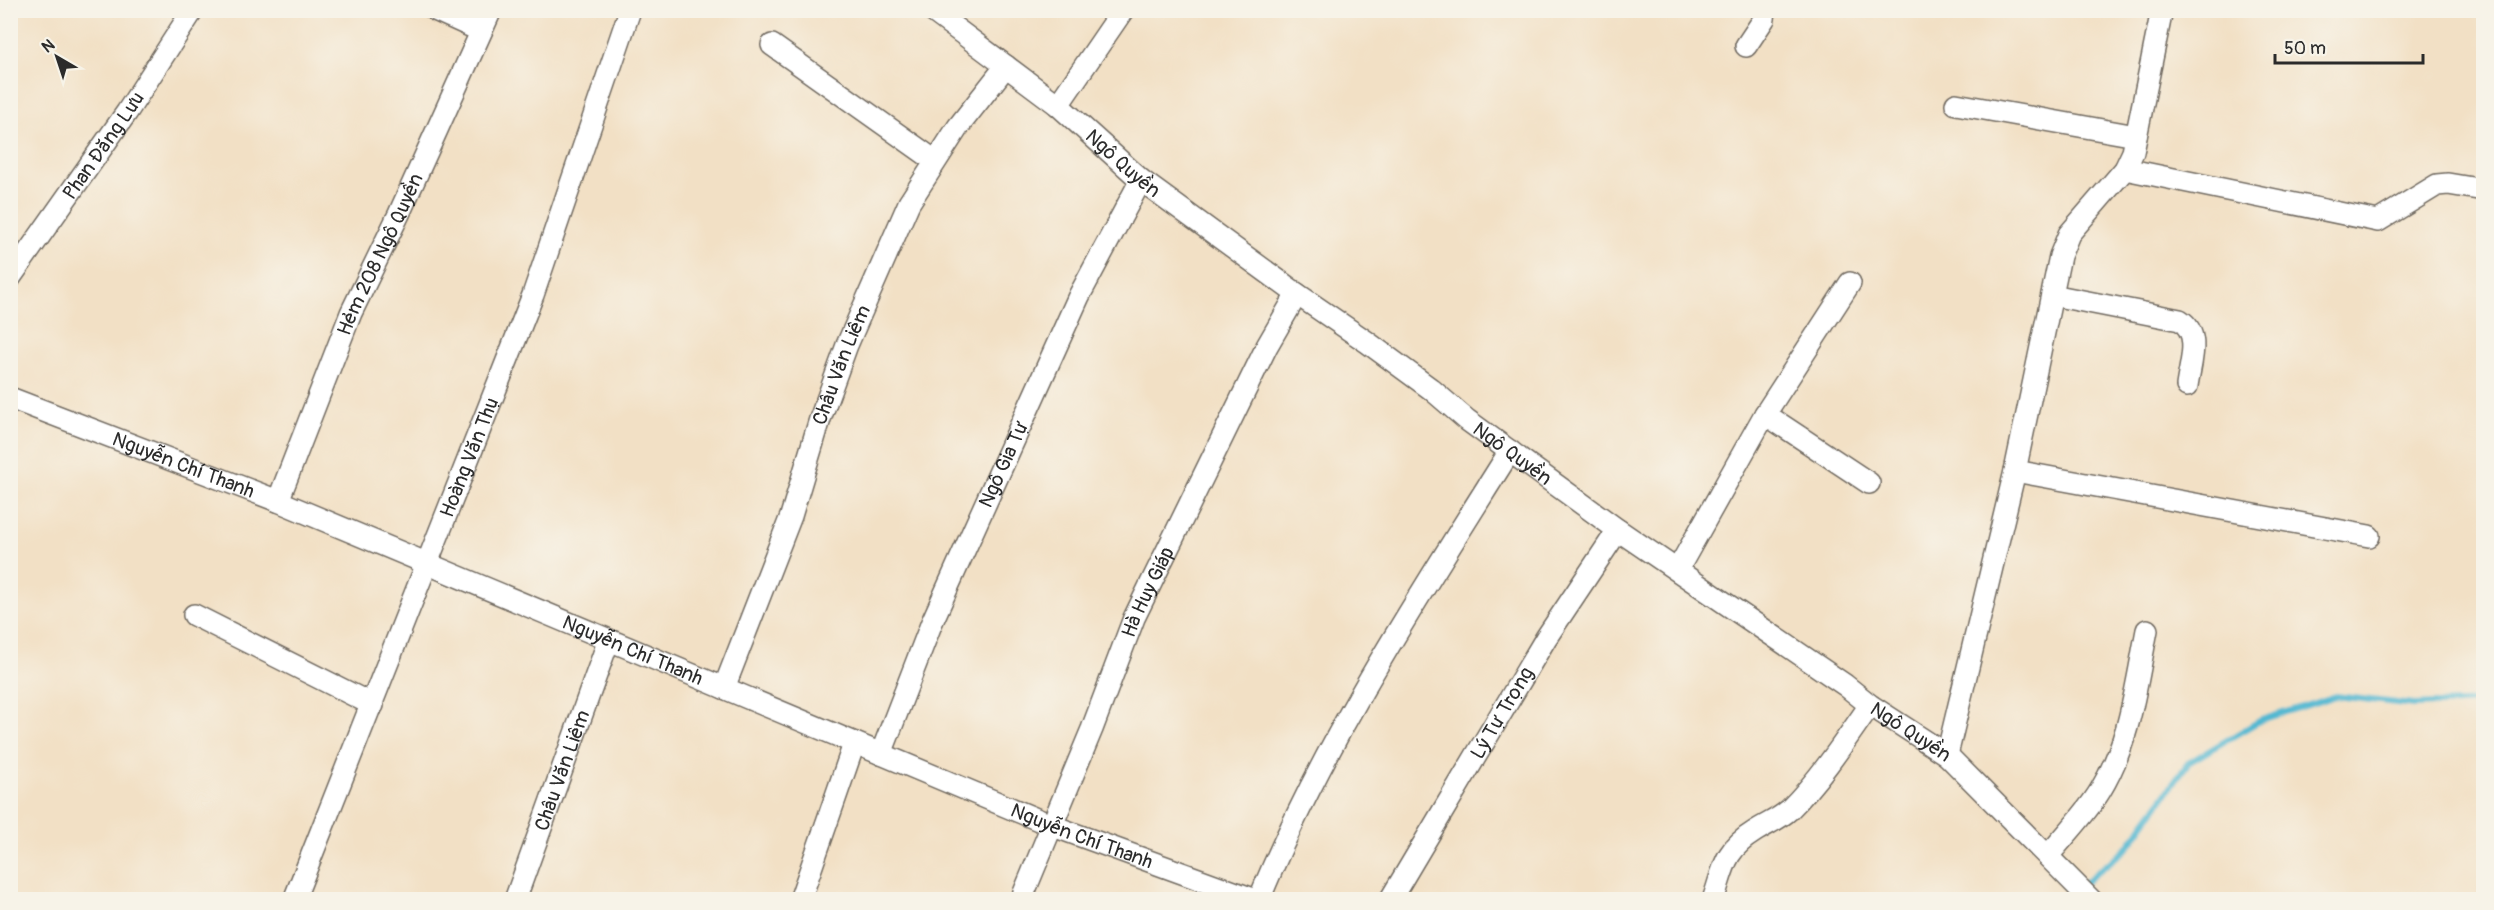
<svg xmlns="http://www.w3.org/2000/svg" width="2494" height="910" font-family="Pangolin,sans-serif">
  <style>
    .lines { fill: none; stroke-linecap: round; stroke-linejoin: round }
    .stream { stroke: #52b8d1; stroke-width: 6 }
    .minor-casing { stroke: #716a61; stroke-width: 24 }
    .minor { stroke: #fff; stroke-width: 21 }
    .labels { text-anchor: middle; stroke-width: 6; stroke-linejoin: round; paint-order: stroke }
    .street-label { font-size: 20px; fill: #2b2b2b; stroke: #f7f3e8 }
  </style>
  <rect width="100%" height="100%" fill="#f7f3e8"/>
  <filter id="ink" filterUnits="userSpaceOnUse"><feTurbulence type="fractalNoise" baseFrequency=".0167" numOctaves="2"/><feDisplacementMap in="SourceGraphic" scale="12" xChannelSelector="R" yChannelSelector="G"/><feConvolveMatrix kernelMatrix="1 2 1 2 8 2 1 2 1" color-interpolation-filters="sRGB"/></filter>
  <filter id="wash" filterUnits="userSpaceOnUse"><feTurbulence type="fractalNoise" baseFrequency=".008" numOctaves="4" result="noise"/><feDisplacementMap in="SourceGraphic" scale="24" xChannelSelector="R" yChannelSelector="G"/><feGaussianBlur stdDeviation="1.35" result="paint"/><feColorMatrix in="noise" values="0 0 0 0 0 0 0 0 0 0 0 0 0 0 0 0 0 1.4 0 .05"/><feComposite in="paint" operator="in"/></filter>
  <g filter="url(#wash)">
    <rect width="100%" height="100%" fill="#f2e0c5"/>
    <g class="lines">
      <path class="stream" d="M2063,900L2127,848L2188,763L2261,720L2336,696L2414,705L2484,702"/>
    </g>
  </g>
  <g filter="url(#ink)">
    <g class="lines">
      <g class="minor-casing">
        <g id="minor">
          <path d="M435,10L481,31"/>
          <path id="s1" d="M931,10L1058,105L1141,180L1297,294L1367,342L1431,389L1467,420L1618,530L1845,685L1870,705L1947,755L2091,900"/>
          <path d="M772,45L934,160"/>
          <path d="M1746,46L1764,19L1765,10"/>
          <path d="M1956,104L2136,136"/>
          <path d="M1058,105L1123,10"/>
          <path d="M2125,169L2378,221L2437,185L2448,184L2484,190"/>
          <path id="s2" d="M10,278L127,112L193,10"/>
          <path d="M2052,295L2180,320C2202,334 2190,363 2187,386"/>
          <path id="s3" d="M10,398L278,501L1053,826L1256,900"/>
          <path d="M1765,414L1869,483"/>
          <path d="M2015,471L2369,536"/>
          <path id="s4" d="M278,501L351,313L399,214L491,10"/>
          <path d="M1678,569L1765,414L1850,283"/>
          <path d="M194,615L373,705"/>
          <path id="s5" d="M724,688L791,516L820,419L847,345L909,203L958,127L1006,66"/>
          <path id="s6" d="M881,754L932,622L1079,296L1141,180"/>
          <path d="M1947,755L2015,471L2060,256L2069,234L2125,169L2133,152L2162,10"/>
          <path d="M2048,856C2065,835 2086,814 2100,791C2130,742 2136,686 2147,630"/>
          <path id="s7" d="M294,900L533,295L630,10"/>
          <path id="s8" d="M515,900L608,642"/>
          <path d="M800,900L854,744"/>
          <path id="s9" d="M1021,900L1092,729L1134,618L1267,346L1297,294"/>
          <path d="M1259,900C1324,740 1419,596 1510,451"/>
          <path id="s10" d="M1390,900L1546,638L1618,530"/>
          <path d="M1713,900C1724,869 1723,851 1754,832C1766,824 1778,820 1789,810C1820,779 1845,741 1870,705"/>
        </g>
      </g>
      <use href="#minor" class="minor"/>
    </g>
  </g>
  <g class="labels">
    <g class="street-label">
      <text dy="7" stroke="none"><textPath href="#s2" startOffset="162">Phan Đăng Lưu</textPath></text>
      <text dy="7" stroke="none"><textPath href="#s1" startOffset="246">Ngô Quyền</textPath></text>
      <text dy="7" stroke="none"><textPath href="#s4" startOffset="267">Hẻm 208 Ngô Quyền</textPath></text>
      <text dy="7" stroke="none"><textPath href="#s5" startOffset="344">Châu Văn Liêm</textPath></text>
      <text dy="7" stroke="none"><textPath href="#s1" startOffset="732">Ngô Quyền</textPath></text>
      <text dy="7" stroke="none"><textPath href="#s7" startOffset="476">Hoàng Văn Thụ</textPath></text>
      <text dy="7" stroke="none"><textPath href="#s3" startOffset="186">Nguyễn Chí Thanh</textPath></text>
      <text dy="7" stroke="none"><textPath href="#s6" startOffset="315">Ngô Gia Tự</textPath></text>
      <text dy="7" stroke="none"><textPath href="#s9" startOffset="333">Hà Huy Giáp</textPath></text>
      <text dy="7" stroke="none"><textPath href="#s3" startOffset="672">Nguyễn Chí Thanh</textPath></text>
      <text dy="7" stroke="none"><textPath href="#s10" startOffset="218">Lý Tự Trọng</textPath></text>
      <text dy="7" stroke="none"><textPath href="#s1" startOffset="1218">Ngô Quyền</textPath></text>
      <text dy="7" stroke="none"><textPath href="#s8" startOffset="138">Châu Văn Liêm</textPath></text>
      <text dy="7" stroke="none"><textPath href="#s3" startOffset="1158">Nguyễn Chí Thanh</textPath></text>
    </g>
  </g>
  <rect width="2494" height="910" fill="none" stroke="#f7f3e8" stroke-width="36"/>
  <g transform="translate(57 57) rotate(321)" stroke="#f7f3e8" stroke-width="4.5" paint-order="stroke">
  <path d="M0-4.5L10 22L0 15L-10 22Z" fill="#2b2b2b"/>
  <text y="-9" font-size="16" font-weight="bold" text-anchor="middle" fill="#2b2b2b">N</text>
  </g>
  <path d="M2275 54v9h148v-9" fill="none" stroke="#2b2b2b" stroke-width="3"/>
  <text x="2284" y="54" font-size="18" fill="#2b2b2b" stroke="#f7f3e8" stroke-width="4.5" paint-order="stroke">50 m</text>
</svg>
